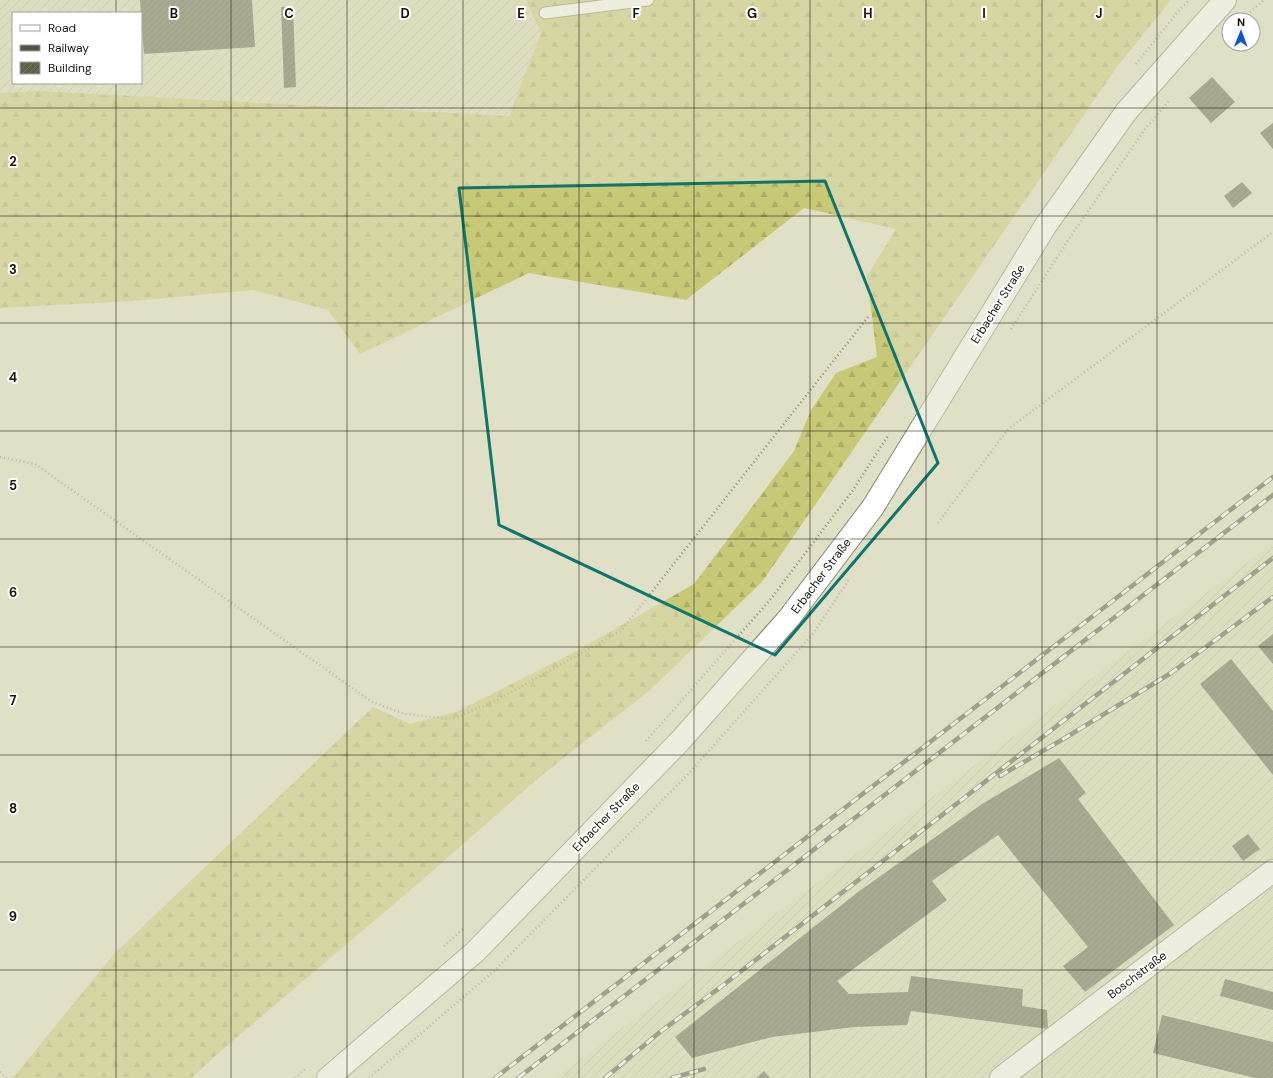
<svg xmlns="http://www.w3.org/2000/svg" width="1273" height="1078" font-family="'DM Sans',sans-serif">
  <style>
    .industrial { fill: url(#industrial-furrows); fill-rule: evenodd }
    .forest { fill: url(#forest-firs) }
    .building { fill: url(#building-hatch) }
    .lines { fill: none; stroke-linecap: round; stroke-linejoin: round }
    .service-casing { stroke: #86876f; stroke-width: 13 }
    .minor-casing { stroke: #86876f; stroke-width: 24 }
    .secondary-casing { stroke: #86876f; stroke-width: 24 }
    .path { stroke: #8e8e7b; stroke-width: 2.5; stroke-dasharray: 1 3; stroke-linecap: butt }
    .service { stroke: #fff; stroke-width: 11 }
    .minor { stroke: #fff; stroke-width: 22 }
    .secondary { stroke: #fff; stroke-width: 22 }
    .rail-casing { stroke: #535345; stroke-width: 4.5 }
    .rail { stroke: #fff; stroke-width: 3; stroke-dasharray: 9; stroke-linecap: butt }
    .marked { fill: none; stroke: #0f766e; stroke-width: 3; stroke-linejoin: round }
    .grid { fill: none; stroke: #15150c; stroke-width: 1; stroke-opacity: 0.55 }
    .labels { text-anchor: middle; stroke-width: 4; stroke-linejoin: round; paint-order: stroke }
    .street-label { font-size: 12px; fill: #15150c; stroke: #fff }
    .grid-label { font-size: 13px; text-anchor: middle; font-weight: bold; fill: #15150c; stroke: #fff; stroke-width: 4; stroke-linejoin: round; paint-order: stroke }
  </style>
  <defs>
    <pattern id="industrial-furrows" width="10" height="10" patternUnits="userSpaceOnUse"><rect width="10" height="10" fill="#d9dab8"/><path d="M-1 1l2-2M0 10L10 0M9 11l2-2" fill="none" stroke="#b9ba9d"/></pattern>
    <pattern id="forest-firs" width="22" height="20" patternUnits="userSpaceOnUse"><rect width="22" height="20" fill="#c8c977"/><path d="M5 1l3.5 6h-7zM16 11l3.5 6h-7z" fill="#abac66"/></pattern>
    <pattern id="building-hatch" width="6" height="6" patternUnits="userSpaceOnUse"><rect width="6" height="6" fill="#60604a"/><path d="M-1 1l2-2M0 6l6-6M5 7l2-2" fill="none" stroke="#767665"/></pattern>
  </defs>
  <rect width="100%" height="100%" fill="#e0e0c7"/>
  <g class="industrial">
    <path d="M0,0H526L541,33L509,116L40,91L0,93ZM13,13H141V83H13Z"/>
    <path d="M1273,543V1078H555Z"/>
  </g>
  <path class="forest" d="M526,0H1171L1117,67L762,582L649,691L542,775L421,881L215,1056L192,1078H13L114,954L373,707L410,724L456,712L571,654L694,584L794,451L811,410L836,373L877,357L867,276L896,229L804,208L686,300L529,273L360,354L328,310L253,290L133,301L0,308V93L40,91L509,116L541,33Z"/>
  <g class="building">
    <path d="M140,0H252L255,47L144,54Z"/>
    <path d="M281,7H293L296,87L284,88Z"/>
    <path d="M1212,77L1235,102L1211,123L1189,98Z"/>
    <path d="M1273,123V149L1260,133Z"/>
    <path d="M1242,182L1252,193L1233,208L1224,196Z"/>
    <path d="M1273,634V664L1258,646Z"/>
    <path d="M1231,659L1273,711V775L1200,684Z"/>
    <path d="M1059,758L1086,793L1078,799L1174,925L1085,992L1063,966L1088,947L998,835L932,881L947,900L837,981L849,994L908,992L911,976L1023,989L1022,1006L1047,1010L1048,1029L911,1011L907,1025L854,1027L772,1037L692,1058L675,1037L858,892L982,804Z"/>
    <path d="M1248,834L1260,849L1243,861L1232,846Z"/>
    <path d="M1225,979L1273,992V1010L1220,996Z"/>
    <path d="M1162,1015L1273,1042V1078H1255L1153,1053Z"/>
    <path d="M764,1071L770,1078H756Z"/>
  </g>
  <g class="lines">
    <g class="service-casing">
      <path id="service" d="M545,13L648,0"/>
    </g>
    <g class="minor-casing">
      <path id="minor" d="M1001,1078L1273,871"/>
    </g>
    <g class="secondary-casing">
      <path id="secondary" d="M328,1078L475,952L680,741L789,618L873,507L1046,225L1126,112L1225,0"/>
    </g>
    <g class="path">
      <path d="M1241,20L1264,0"/>
      <path d="M1136,64L1180,9L1190,0"/>
      <path d="M118,83V87"/>
      <path d="M1011,329L1069,239L1145,129L1169,101"/>
      <path d="M0,457L35,464L372,702L405,714L453,719L497,700L621,631L868,317"/>
      <path d="M938,523L1008,429L1273,232"/>
      <path d="M646,741L770,600L853,490L889,434"/>
      <path d="M444,946L464,928"/>
      <path d="M0,1072L7,1078"/>
      <path d="M295,1078L307,1068"/>
      <path d="M369,1078L495,970L691,771L812,635L850,578"/>
    </g>
    <use href="#service" class="service"/>
    <use href="#minor" class="minor"/>
    <use href="#secondary" class="secondary"/>
    <g class="rail-casing">
      <g id="rail">
        <path d="M1000,776L1065,738L1171,673L1273,597"/>
        <path d="M495,1078L1273,477"/>
        <path d="M518,1078L1273,495"/>
        <path d="M605,1078L660,1032L722,986L1273,558"/>
        <path d="M672,1078L704,1069"/>
      </g>
    </g>
    <use href="#rail" class="rail"/>
  </g>
  <path d="M0 0H1273V1078H0ZM825,181L938,463L775,655L499,525L459,188Z" fill="#e0e0c7" fill-opacity=".55" fill-rule="evenodd"/>
  <path class="marked" d="M825,181L938,463L775,655L499,525L459,188Z"/>
  <path class="grid" d="M116,0V13M231,0V1078M347,0V1078M463,0V1078M579,0V1078M694,0V1078M810,0V1078M926,0V1078M1042,0V1078M1157,0V1078M116,83V1078M0,108H1273M0,216H1273M0,323H1273M0,431H1273M0,539H1273M0,647H1273M0,755H1273M0,862H1273M0,970H1273"/>
  <g class="labels">
    <g class="street-label">
      <text transform="translate(998 304) rotate(-58)" y="4">Erbacher Straße</text>
      <text transform="translate(821 576) rotate(-53)" y="4">Erbacher Straße</text>
      <text transform="translate(606 817) rotate(-46)" y="4">Erbacher Straße</text>
      <text transform="translate(1137 975) rotate(-37)" y="4">Boschstraße</text>
    </g>
  </g>
  <g class="grid-label">
    <text x="174" y="18">B</text>
    <text x="289" y="18">C</text>
    <text x="405" y="18">D</text>
    <text x="521" y="18">E</text>
    <text x="636" y="18">F</text>
    <text x="752" y="18">G</text>
    <text x="868" y="18">H</text>
    <text x="984" y="18">I</text>
    <text x="1099" y="18">J</text>
    <text x="13" y="166">2</text>
    <text x="13" y="274">3</text>
    <text x="13" y="382">4</text>
    <text x="13" y="490">5</text>
    <text x="13" y="597">6</text>
    <text x="13" y="705">7</text>
    <text x="13" y="813">8</text>
    <text x="13" y="921">9</text>
  </g>
  <rect x="12" y="12" width="130" height="72" fill="#ffffff" stroke="#a1a19e"/>
  <rect x="20" y="25" width="20" height="6" fill="#ffffff" stroke="#a1a19e"/>
  <text x="48" y="32" font-size="12" fill="#15150c">Road</text>
  <rect x="20" y="45" width="20" height="6" fill="#535345" stroke="#a1a19e"/>
  <text x="48" y="52" font-size="12" fill="#15150c">Railway</text>
  <rect x="20" y="62" width="20" height="12" fill="url(#building-hatch)" stroke="#a1a19e"/>
  <text x="48" y="72" font-size="12" fill="#15150c">Building</text>
  <g transform="translate(1241 32) rotate(1)"><circle r="19" fill="#ffffff" stroke="#a1a19e"/>
  <path d="M0-3L7 15L0 10L-7 15Z" fill="#0c5bc5"/>
  <text y="-6" font-size="11" font-weight="bold" text-anchor="middle" fill="#15150c">N</text>
  </g>
</svg>
